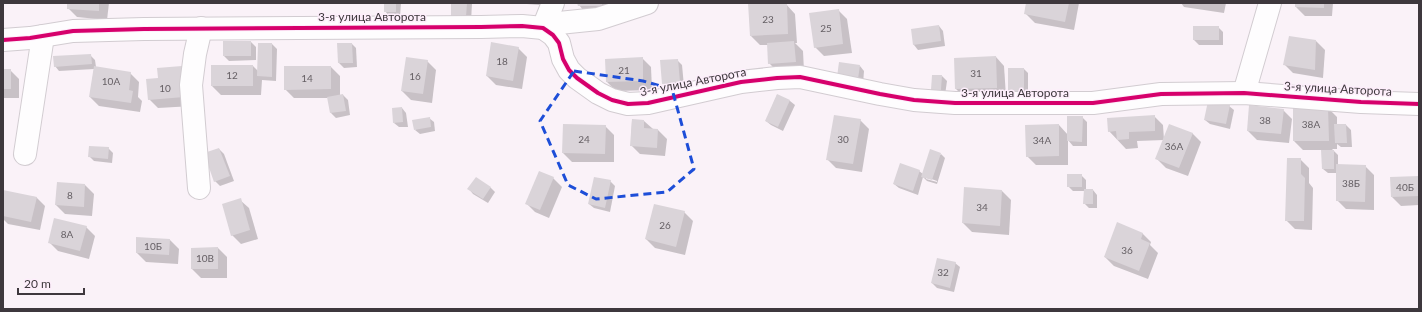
<svg xmlns="http://www.w3.org/2000/svg" width="1422" height="312" font-family="Lato,sans-serif">
  <style>
    .shadow { fill: #0003; fill-rule: evenodd }
    .building { fill: #dad4d9 }
    .lines { fill: none; stroke-linecap: round; stroke-linejoin: round }
    .minor-casing { stroke: #d2ccd1; stroke-width: 24 }
    .minor { stroke: #fefdfe; stroke-width: 22 }
    .cycleway-casing { stroke: #fdeefb; stroke-width: 6 }
    .cycleway { stroke: #d6006c; stroke-width: 4 }
    .marked { fill: none; stroke: #1d4ed8; stroke-width: 3; stroke-dasharray: 8 5; stroke-linejoin: round }
    .labels { text-anchor: middle; stroke-width: 3; stroke-linejoin: round; paint-order: stroke }
    .number-label { font-size: 10px; fill: #655f64 }
    .street-label { font-size: 12px; fill: #3e383d; stroke: #fdeefb }
  </style>
  <rect width="100%" height="100%" fill="#faf2f8"/>
  <g class="shadow">
    <path d="M68,3H109L107,20L77,17L68,8Z"/>
    <path d="M385,3H401L400,17L389,16L385,11Z"/>
    <path d="M452,3H470L472,4L471,21L456,20L452,15Z"/>
    <path d="M513,3H540V5Z"/>
    <path d="M578,3H607V10H583L579,5Z"/>
    <path d="M749,3H785L795,14L797,43H795L803,51L804,71L778,72L769,63L768,45H760L751,36Z"/>
    <path d="M1028,3H1079L1074,30L1035,23L1026,14Z"/>
    <path d="M1181,3H1226L1224,13L1184,7Z"/>
    <path d="M1291,3H1333L1332,16H1305L1296,7V4Z"/>
    <path d="M838,10L847,19L852,53L824,56L815,47Z"/>
    <path d="M939,26L943,31L945,46L918,50L914,45L912,30Z"/>
    <path d="M1218,27L1223,32V45H1199L1194,40Z"/>
    <path d="M1316,41L1325,50L1323,78L1293,73L1284,64Z"/>
    <path d="M224,42H251L256,47V60L229,61L224,56Z"/>
    <path d="M272,44L277,49L276,81L262,80L261,95H221L212,86L253,66L258,71Z"/>
    <path d="M352,44L356,48L357,67L344,68L339,63Z"/>
    <path d="M518,48L527,57L522,89L496,85L487,76Z"/>
    <path d="M90,55L95,60L96,67L130,73L139,82L138,97L142,101L140,112L99,106L90,97L94,69L59,71L55,66Z"/>
    <path d="M996,57L1004,66L1006,96L965,98L956,89L955,59Z"/>
    <path d="M642,58L651,67L652,90L616,91L607,82L606,60Z"/>
    <path d="M677,60L682,65L684,86L668,88L663,83Z"/>
    <path d="M427,61L436,70L432,103L411,100L402,91Z"/>
    <path d="M860,66L864,71L863,84L838,77Z"/>
    <path d="M182,67L191,76L193,106L158,108L149,99Z"/>
    <path d="M331,67L340,76V96L343,95L348,100L350,115L336,118L331,113L328,98H294L285,89Z"/>
    <path d="M1024,69L1028,73V96L1009,91Z"/>
    <path d="M3,70H10L19,79V98H3Z"/>
    <path d="M942,76L947,81L945,95L937,94L932,89Z"/>
    <path d="M777,95L790,101L795,105L783,131L771,125L766,121Z"/>
    <path d="M1229,106L1234,110L1230,129L1210,124L1205,120Z"/>
    <path d="M402,108L406,113L408,127H399L394,123Z"/>
    <path d="M1328,108L1337,117V125H1346L1351,130L1352,147H1341L1337,144V149H1332L1338,155V166H1365L1374,175V210L1346,209L1337,200V173H1328L1323,169L1322,150H1303L1294,141Z"/>
    <path d="M1283,110L1292,119L1289,143L1257,140L1248,131Z"/>
    <path d="M1154,116L1163,125L1164,140L1137,141L1138,148L1126,149L1109,131Z"/>
    <path d="M1082,117L1087,122V146H1073L1068,140V165H1036L1027,156L1059,125L1068,135Z"/>
    <path d="M429,118L434,122L435,131L420,134L415,130Z"/>
    <path d="M632,120L644,121L653,129L658,130L667,139L665,156L640,154L631,145Z"/>
    <path d="M860,120L869,129L862,172L836,168L827,159Z"/>
    <path d="M605,126L614,135V162H572L563,153Z"/>
    <path d="M1192,133L1201,142L1188,176L1166,168L1157,159Z"/>
    <path d="M108,148L113,153L112,163L94,161L89,156Z"/>
    <path d="M219,149L224,154L234,181L220,186L215,181Z"/>
    <path d="M941,154L945,158L937,184L927,181L923,177L918,195L899,188L894,184L919,171L923,174ZM926,177L937,181V182L926,179Z"/>
    <path d="M1300,159L1309,168V183L1313,188L1312,230L1295,229L1286,220Z"/>
    <path d="M1081,175L1086,180V190H1093L1097,195V208H1089L1084,203L1085,191H1073L1068,186Z"/>
    <path d="M1419,177V205L1401,206L1392,197Z"/>
    <path d="M476,178L491,188L495,192L488,203L473,194L469,189Z"/>
    <path d="M553,178L562,187L549,218L535,212L526,203Z"/>
    <path d="M610,181L615,186L610,212L594,208L589,204Z"/>
    <path d="M85,185L94,194L92,216L65,214L56,205Z"/>
    <path d="M965,188L1002,191L1011,200L1009,235L972,232L963,223Z"/>
    <path d="M3,194L36,197L45,206L40,230L8,224L3,219Z"/>
    <path d="M240,200L249,208L258,239L241,244L232,235Z"/>
    <path d="M684,212L693,221L685,255L655,248L646,239Z"/>
    <path d="M86,227L95,236L89,259L58,251L49,242Z"/>
    <path d="M1142,233L1151,242L1150,245L1158,253L1148,279L1114,266L1105,257Z"/>
    <path d="M170,240L179,249L178,264L146,262L137,253Z"/>
    <path d="M218,248L227,257V278H201L192,269V249Z"/>
    <path d="M955,263L960,267L954,292L937,288L932,283Z"/>
  </g>
  <g class="building">
    <path d="M67,3H99V11L67,9Z"/>
    <rect x="384" y="3" width="12" height="9"/>
    <path d="M451,3H467L466,17L451,16Z"/>
    <path d="M577,3H602V6H578Z"/>
    <path d="M748,3L787,4L788,34L750,36Z"/>
    <path d="M1026,3H1069L1065,22L1024,14Z"/>
    <path d="M1295,3H1324V8L1295,7Z"/>
    <path d="M839,9L843,44L814,48L809,13Z"/>
    <path d="M939,25L941,41L913,45L911,29Z"/>
    <rect x="1193" y="26" width="26" height="14"/>
    <path d="M1289,36L1316,40L1315,70L1283,65Z"/>
    <rect x="223" y="41" width="28" height="15"/>
    <path d="M794,41L796,62L768,64L767,43Z"/>
    <path d="M491,42L519,47L513,81L486,76Z"/>
    <path d="M258,43H272V77L257,76Z"/>
    <path d="M337,43H352L353,63H338Z"/>
    <path d="M91,54L92,64L54,67L53,56Z"/>
    <path d="M996,56L997,88L955,89L954,58Z"/>
    <path d="M406,57L428,60L423,94L401,91Z"/>
    <path d="M643,57V81L606,82L605,59Z"/>
    <path d="M678,59L680,82L662,84L660,60Z"/>
    <path d="M839,62L860,65L858,79L837,77Z"/>
    <rect x="211" y="65" width="42" height="21"/>
    <path d="M94,66L131,72L129,90L133,91L131,103L89,97Z"/>
    <path d="M182,66L184,97L148,100L146,79L158,78L157,68Z"/>
    <path d="M284,66H331V89L284,90Z"/>
    <rect x="1008" y="68" width="16" height="24"/>
    <rect x="3" y="69" width="8" height="20"/>
    <path d="M932,75H942L941,90H931Z"/>
    <path d="M343,94L346,111L330,113L327,97Z"/>
    <path d="M777,94L790,100L778,127L765,121Z"/>
    <path d="M1208,101L1230,105L1226,124L1204,120Z"/>
    <path d="M1249,105L1284,109L1281,134L1247,131Z"/>
    <path d="M402,107L403,122L393,123L392,108Z"/>
    <path d="M1293,107H1328L1329,141H1293Z"/>
    <path d="M834,115L861,119L853,164L826,160Z"/>
    <path d="M1155,115V131L1129,132V139L1117,140L1116,131L1108,132L1107,118Z"/>
    <path d="M1067,116H1083L1082,142L1067,141Z"/>
    <path d="M430,117L431,127L414,130L412,120Z"/>
    <path d="M632,119L644,120V128L658,129L657,148L630,146Z"/>
    <path d="M563,124L606,125L605,154L562,153Z"/>
    <path d="M1059,124V156L1026,157L1025,125Z"/>
    <path d="M1169,124L1193,133L1179,168L1155,159Z"/>
    <path d="M1334,124H1346L1347,143H1335Z"/>
    <path d="M89,146L109,147L108,159L88,157Z"/>
    <path d="M219,148L230,176L214,182L204,153Z"/>
    <path d="M930,149L941,153L932,180L921,177Z"/>
    <path d="M1321,150H1334V169H1322Z"/>
    <path d="M1287,158H1301V174L1305,178L1304,221H1285Z"/>
    <path d="M900,163L920,170L913,191L893,184Z"/>
    <path d="M1336,164L1366,165L1365,202L1336,201Z"/>
    <path d="M539,171L554,177L540,210L525,204Z"/>
    <rect x="1067" y="174" width="15" height="13"/>
    <path d="M1419,176V196L1391,197L1390,177Z"/>
    <path d="M476,177L491,187L483,199L467,189Z"/>
    <path d="M594,177L611,180L605,208L588,204Z"/>
    <path d="M57,182L85,184L84,207L55,205Z"/>
    <path d="M964,187L1002,190L1000,226L962,223Z"/>
    <path d="M1084,189H1093V204H1083Z"/>
    <path d="M3,190L37,197L31,222L3,216Z"/>
    <path d="M241,198L250,230L231,236L222,204Z"/>
    <path d="M654,204L685,211L676,247L645,239Z"/>
    <path d="M54,218L87,226L80,251L48,243Z"/>
    <path d="M1117,222L1143,233L1141,239L1150,243L1139,271L1104,257Z"/>
    <path d="M136,237L170,239L169,255L136,253Z"/>
    <path d="M218,247V269H191V248Z"/>
    <path d="M937,258L956,262L950,288L931,283Z"/>
  </g>
  <g class="lines">
    <g class="minor-casing">
      <g id="minor">
        <path d="M543,28L559,23L598,19L647,3"/>
        <path d="M543,28L553,3"/>
        <path d="M3,40L30,38L73,31L144,29L481,27L522,26L543,28L553,35L559,43L563,59L569,70L577,78L598,93L612,100L628,104L648,103L741,82L777,78L800,77L880,94L914,100L955,103H1093L1161,94L1244,93L1361,102L1419,104"/>
        <path d="M1244,93L1270,3"/>
        <path d="M25,154L43,36"/>
        <path d="M199,188L191,85L195,54L201,28"/>
      </g>
    </g>
    <use href="#minor" class="minor"/>
    <g class="cycleway-casing">
      <path id="cycleway" d="M3,40L30,38L73,31L144,29L481,27L522,26L543,28L553,35L559,43L563,59L569,70L577,78L598,93L612,100L628,104L648,103L741,82L777,78L800,77L880,94L914,100L955,103H1093L1161,94L1244,93L1361,102L1419,104"/>
    </g>
    <use href="#cycleway" class="cycleway"/>
  </g>
  <path class="marked" d="M574,71L643,81L672,89L694,169L667,192L596,199L568,185L540,121Z"/>
  <g class="labels">
    <g class="number-label">
      <text x="768" y="23">23</text>
      <text x="826" y="32">25</text>
      <text x="502" y="65">18</text>
      <text x="624" y="74">21</text>
      <text x="976" y="77">31</text>
      <text x="232" y="79">12</text>
      <text x="415" y="80">16</text>
      <text x="307" y="82">14</text>
      <text x="111" y="85">10А</text>
      <text x="165" y="92">10</text>
      <text x="1265" y="124">38</text>
      <text x="1311" y="128">38А</text>
      <text x="584" y="143">24</text>
      <text x="843" y="143">30</text>
      <text x="1042" y="144">34А</text>
      <text x="1174" y="150">36А</text>
      <text x="1351" y="187">38Б</text>
      <text x="1405" y="191">40Б</text>
      <text x="70" y="199">8</text>
      <text x="982" y="211">34</text>
      <text x="665" y="229">26</text>
      <text x="67" y="238">8А</text>
      <text x="153" y="250">10Б</text>
      <text x="1127" y="254">36</text>
      <text x="205" y="262">10В</text>
      <text x="943" y="276">32</text>
    </g>
    <g class="street-label">
      <text x="372" y="21">3-я улица Авторота</text>
      <text transform="translate(693 82) rotate(-11)" y="4">3-я улица Авторота</text>
      <text transform="translate(1338 89) rotate(3)" y="4">3-я улица Авторота</text>
      <text x="1015" y="97">3-я улица Авторота</text>
    </g>
  </g>
  <rect width="1422" height="312" fill="none" stroke="#3e383d" stroke-width="8"/>
  <path d="M18 288v6h66v-6" fill="none" stroke="#3e383d" stroke-width="2"/>
  <text x="24" y="288" font-size="12" fill="#3e383d" stroke="#fdeefb" stroke-width="3" paint-order="stroke">20 m</text>
</svg>
